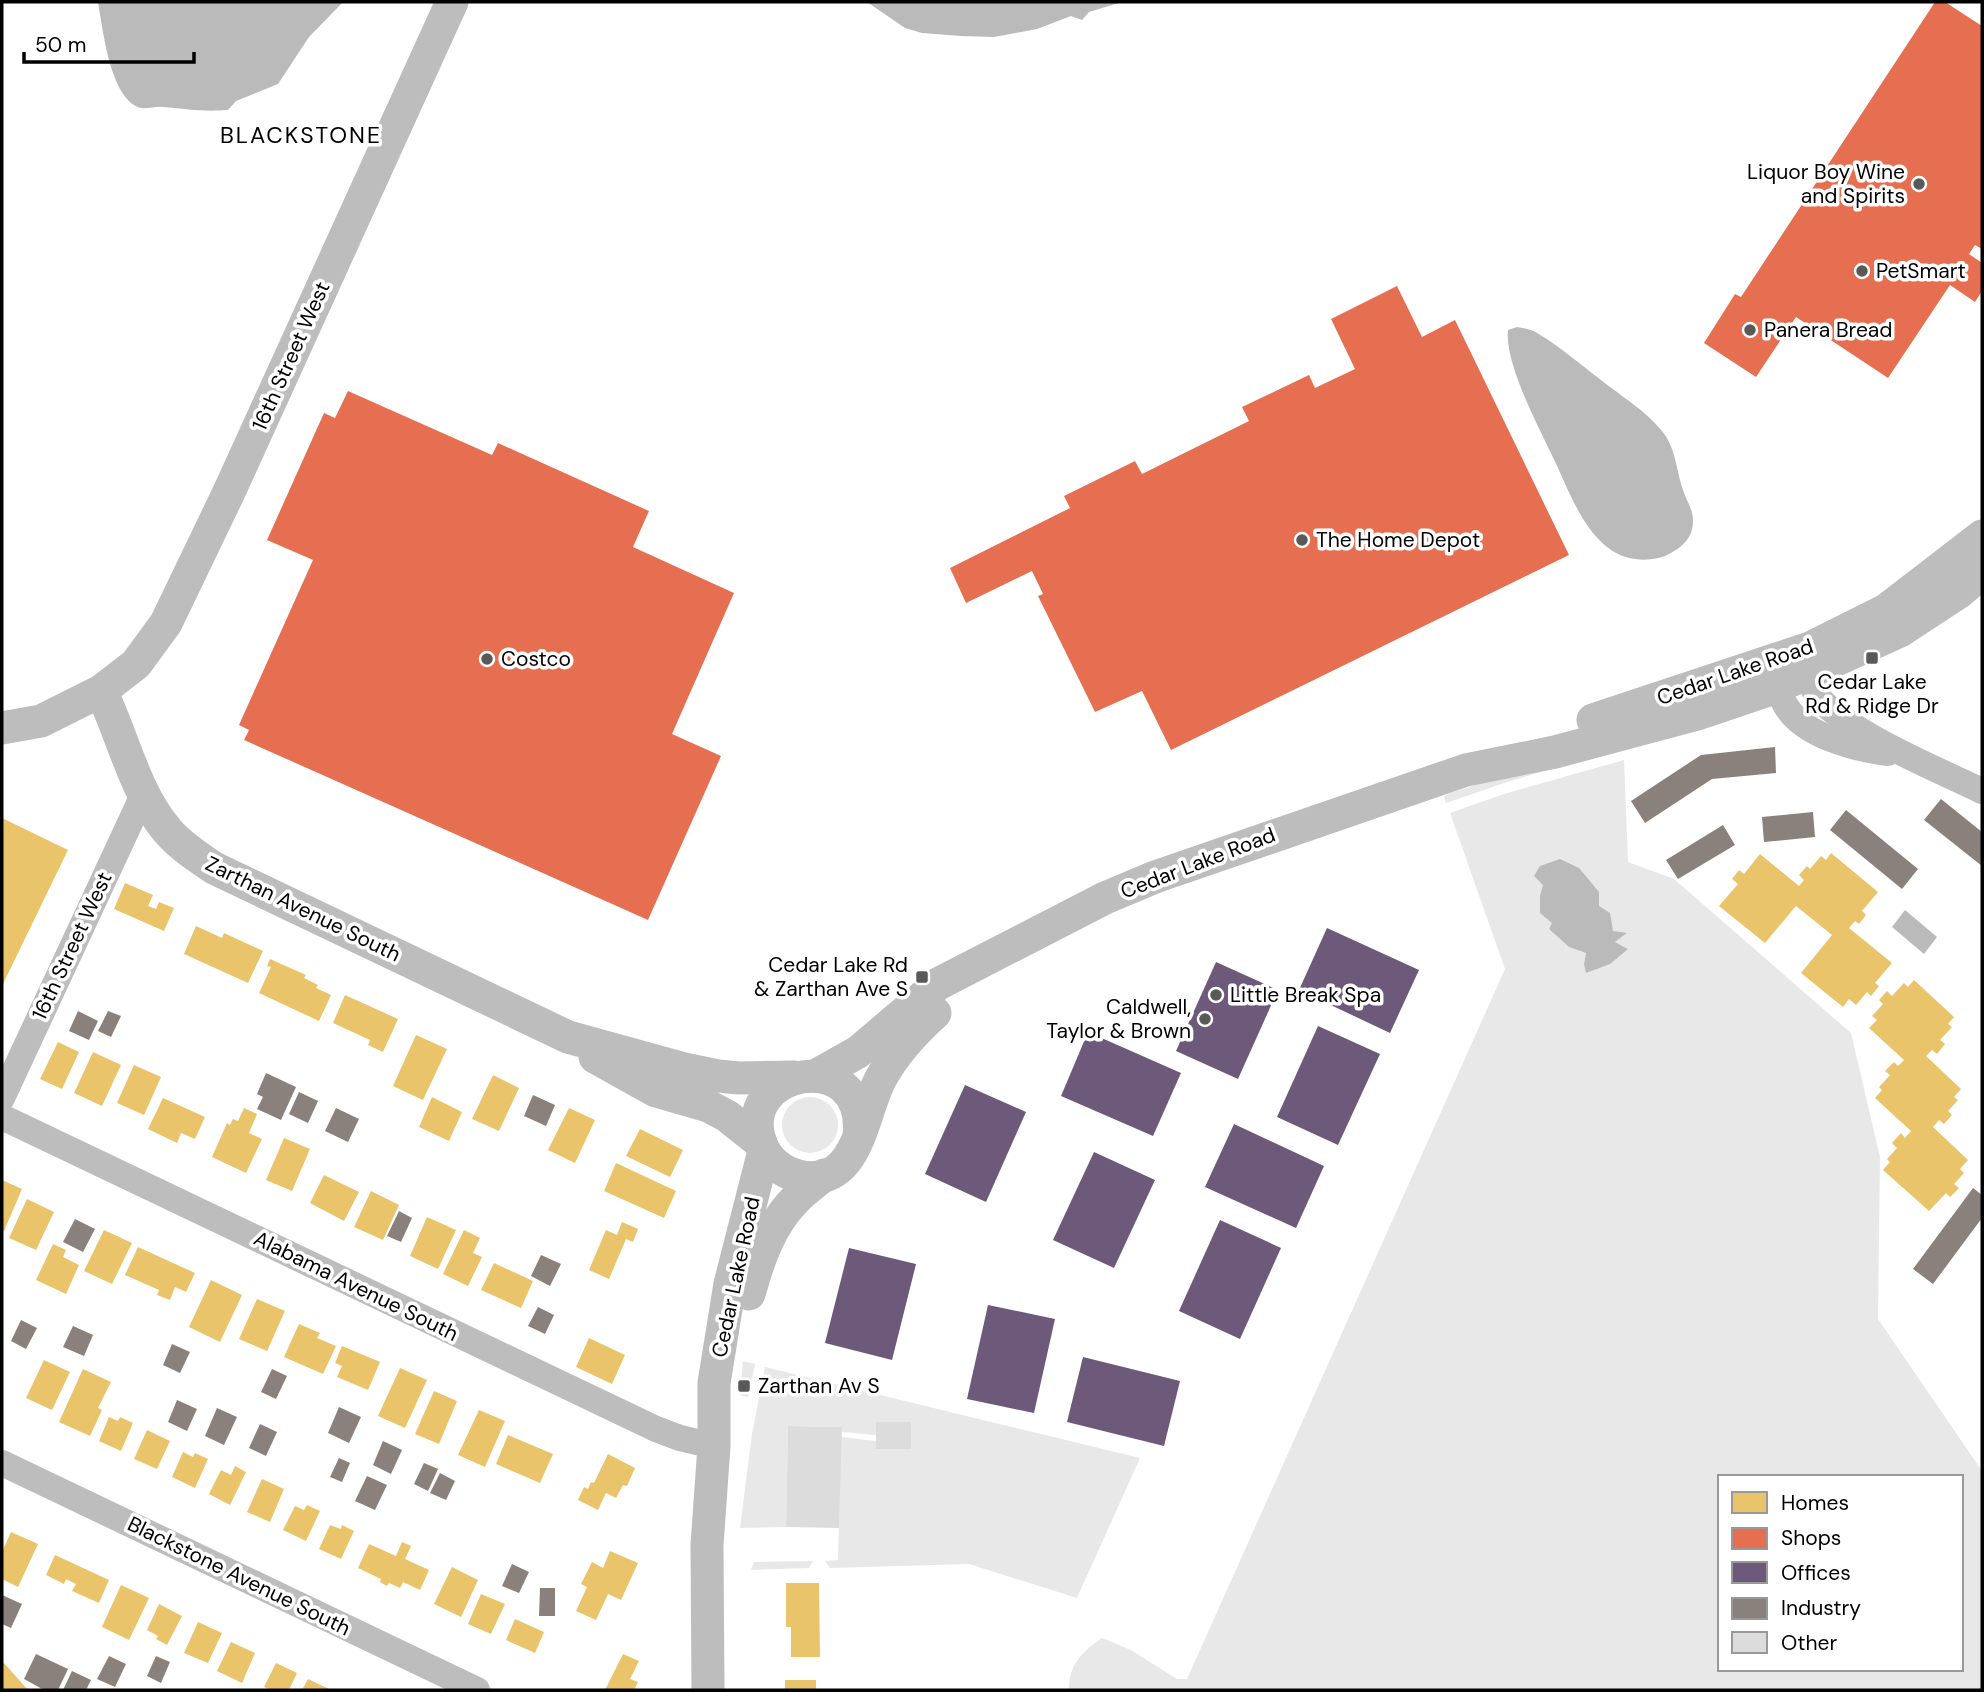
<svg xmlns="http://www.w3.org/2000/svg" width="1984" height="1692" font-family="'DM Sans',sans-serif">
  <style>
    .green { fill: #e8e8e8; fill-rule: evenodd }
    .water { fill: #bababa }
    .homes { fill: #e9c46a }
    .shops { fill: #e76f51 }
    .offices { fill: #6d597a }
    .industry { fill: #8a817c }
    .building { fill: #dcdcdc }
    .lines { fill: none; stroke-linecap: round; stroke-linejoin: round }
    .minor { stroke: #bdbdbd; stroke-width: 26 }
    .tertiary { stroke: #bdbdbd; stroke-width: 33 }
    .poi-dot { fill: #595959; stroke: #fff; stroke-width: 2.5 }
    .labels { text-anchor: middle; stroke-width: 7; stroke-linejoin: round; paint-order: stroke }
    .poi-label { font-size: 21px; fill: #000; stroke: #fff; text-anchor: start }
    .street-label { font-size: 21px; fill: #000; stroke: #fff }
    .neighbourhood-label { font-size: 23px; letter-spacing: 2px; fill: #000; stroke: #fff }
  </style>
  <rect width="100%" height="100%" fill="#fff"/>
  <g class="green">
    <path d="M1623,748L1507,782L1446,803L1444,797L1450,793L1514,773Z"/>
    <path d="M1624,760L1628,862L1674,879L1851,1033L1880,1157L1878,1319L1982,1471V1690H1069C1069,1664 1081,1653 1102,1638L1131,1650L1177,1679H1187L1505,969L1450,813L1504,794ZM1544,885L1613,931L1626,934L1615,942L1628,949L1584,964L1586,953L1569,947L1549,929L1553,923L1540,896ZM1720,1477H1961V1669H1720Z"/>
    <circle cx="810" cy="1125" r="28"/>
    <path d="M743,1361L755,1364L748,1397L740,1395Z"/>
    <path d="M765,1367L1140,1458L1077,1598L969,1564L830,1568L825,1561L838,1560L841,1437L876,1441V1449H910L911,1422H876V1435L842,1432L841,1427L788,1426L786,1527L740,1528L752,1434Z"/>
    <path d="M813,1561L809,1568L751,1570L754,1562Z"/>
  </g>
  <g class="water">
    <path d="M98,2H343L309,37L278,84L236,101L228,110C202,112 188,109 163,107C156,106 148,109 141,108C110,100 103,29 98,2Z"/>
    <path d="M867,2H1122L1089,12L1082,20L1071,16L1037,29L994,37L961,36L922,33L905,28Z"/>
    <path d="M1517,327C1523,328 1531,329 1537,333C1559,346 1580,364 1601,380C1621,396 1645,410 1662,431C1676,448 1676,469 1683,490C1688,505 1696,513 1692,529C1690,542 1674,553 1662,557C1602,573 1578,513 1558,468C1543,435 1504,365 1508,330Z"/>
    <path d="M1560,859L1579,868L1599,892V906L1610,913L1613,931L1627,933L1615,942L1628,949L1610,964L1586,973L1584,964L1586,953L1569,947L1549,929L1552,923L1540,913V896L1543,885L1534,876L1540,866Z"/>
    <path d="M1905,910L1937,937L1924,954L1892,927Z"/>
  </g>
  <g class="homes">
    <path d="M2,818L68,850L2,986Z"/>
    <path d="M1831,853L1878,892L1862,911L1866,915L1859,924L1855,921L1849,928L1892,963L1875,983L1879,986L1871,996L1867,992L1856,1005L1849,999L1843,1007L1801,973L1832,935L1796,906L1765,943L1719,906L1738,884L1732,879L1739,870L1744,874L1760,854L1799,886L1804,880L1799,875L1807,866L1810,869L1821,856L1826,860Z"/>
    <path d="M125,883L153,895L148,906L156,909L159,902L174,908L164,931L114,909Z"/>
    <path d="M196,926L222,938L224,933L263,951L248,983L184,954Z"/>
    <path d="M270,959L306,975L304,978L318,985L316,988L331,995L319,1021L259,993L271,967L267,966Z"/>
    <path d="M1914,980L1954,1017L1948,1024L1952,1027L1940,1040L1945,1044L1937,1054L1932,1050L1926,1056L1961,1089L1954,1097L1958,1100L1948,1111L1952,1115L1944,1124L1939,1120L1933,1127L1968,1160L1960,1169L1964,1173L1954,1184L1959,1188L1950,1197L1946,1193L1929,1211L1883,1170L1890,1162L1887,1159L1897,1148L1892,1143L1901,1133L1905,1138L1911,1131L1875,1098L1882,1090L1879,1087L1890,1075L1885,1071L1894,1062L1898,1066L1904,1060L1869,1028L1877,1020L1872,1016L1883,1004L1879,1000L1887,991L1892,996L1904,983L1908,987Z"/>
    <path d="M345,995L398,1019L383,1052L368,1045L370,1040L333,1023Z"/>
    <path d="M416,1035L447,1049L423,1100L393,1086Z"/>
    <path d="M58,1042L79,1052L62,1089L40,1079Z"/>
    <path d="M93,1052L121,1065L102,1106L74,1093Z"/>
    <path d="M134,1065L161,1077L144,1115L117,1103Z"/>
    <path d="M493,1075L519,1088L499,1131L472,1119Z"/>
    <path d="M432,1097L462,1112L449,1141L419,1127Z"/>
    <path d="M163,1098L205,1117L195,1139L181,1133L177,1143L148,1129Z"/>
    <path d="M244,1108L257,1114L249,1133L262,1139L246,1173L212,1157L227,1123L230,1125L233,1119L238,1121Z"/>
    <path d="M569,1108L595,1120L575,1163L548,1150Z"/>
    <path d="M640,1129L683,1150L670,1177L626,1156Z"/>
    <path d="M284,1138L310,1149L292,1191L266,1180Z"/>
    <path d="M616,1163L676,1191L664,1218L604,1191Z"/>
    <path d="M324,1175L359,1192L344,1221L310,1203Z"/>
    <path d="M2,1180L22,1189L4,1231L2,1230Z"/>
    <path d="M371,1191L399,1205L383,1240L354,1227Z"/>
    <path d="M27,1199L54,1212L36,1250L9,1238Z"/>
    <path d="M427,1217L456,1230L438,1269L410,1256Z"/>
    <path d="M622,1222L638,1229L633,1242L626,1239L609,1279L589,1270L606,1230L617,1235Z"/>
    <path d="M104,1230L132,1243L112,1284L84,1271Z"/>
    <path d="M464,1230L480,1238L473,1253L482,1257L468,1286L443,1274Z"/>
    <path d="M53,1244L66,1250L63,1257L79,1265L66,1294L36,1280Z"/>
    <path d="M138,1247L195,1273L186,1292L175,1287L170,1300L157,1295L159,1290L125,1275Z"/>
    <path d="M494,1263L533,1281L521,1308L481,1290Z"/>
    <path d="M211,1280L242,1295L220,1342L189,1327Z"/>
    <path d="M257,1299L285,1311L267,1351L239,1339Z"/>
    <path d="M299,1324L320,1333L317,1338L336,1346L323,1374L284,1357Z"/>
    <path d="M589,1338L625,1355L612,1384L576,1367Z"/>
    <path d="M342,1346L380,1362L368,1390L337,1377L342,1366L335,1363Z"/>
    <path d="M44,1360L70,1372L52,1410L26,1398Z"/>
    <path d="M400,1368L427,1380L405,1428L378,1416Z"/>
    <path d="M83,1369L111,1382L98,1408L102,1410L90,1436L59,1422Z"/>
    <path d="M434,1391L457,1401L439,1444L415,1434Z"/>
    <path d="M479,1410L505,1421L485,1467L458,1455Z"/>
    <path d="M109,1417L118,1421L120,1417L133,1423L121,1451L99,1441Z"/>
    <path d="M147,1430L170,1441L157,1469L134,1459Z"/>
    <path d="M508,1435L553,1454L540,1483L496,1464Z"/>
    <path d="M183,1452L193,1457L195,1453L208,1459L195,1488L172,1477Z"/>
    <path d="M608,1454L635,1468L627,1486L623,1485L616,1498L606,1493L598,1510L578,1500L584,1487L588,1489L591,1482L594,1483Z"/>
    <path d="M235,1466L246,1472L230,1505L209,1494L221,1470L231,1475Z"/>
    <path d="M262,1479L284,1489L270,1522L247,1512Z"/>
    <path d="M307,1505L320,1511L306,1541L283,1530L295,1506L304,1510Z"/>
    <path d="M330,1525L341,1529L342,1525L354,1531L341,1559L319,1549Z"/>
    <path d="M11,1532L38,1544L18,1587L2,1579V1552Z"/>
    <path d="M402,1542L411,1546L405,1559L429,1570L420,1590L403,1582L400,1588L389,1583L387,1586L380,1582L381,1579L358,1568L369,1544L396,1556Z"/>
    <path d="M610,1551L638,1563L621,1600L608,1594L596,1620L576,1611L587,1587L581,1584L592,1562L603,1568Z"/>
    <path d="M55,1555L109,1580L99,1603L72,1591L76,1584L66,1579L64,1584L46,1575Z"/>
    <path d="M452,1567L478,1580L461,1617L434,1604Z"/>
    <path d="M786,1583H819L820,1657H791V1627H786Z"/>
    <path d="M121,1585L149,1598L129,1640L102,1627Z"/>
    <path d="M481,1594L505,1604L491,1634L468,1624Z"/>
    <path d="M159,1604L182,1616L167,1645L156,1639L158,1636L147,1630Z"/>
    <path d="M515,1619L544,1632L535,1653L506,1640Z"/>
    <path d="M198,1622L222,1633L208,1663L184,1653Z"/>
    <path d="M231,1642L255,1653L242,1683L217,1671Z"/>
    <path d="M623,1654L639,1661L630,1679L638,1682L634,1690H605Z"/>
    <path d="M4,1663L28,1690H2V1665Z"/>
    <path d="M276,1663L297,1673L289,1690H271L264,1687Z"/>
    <path d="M308,1679L331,1690H302Z"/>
    <rect x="785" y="1680" width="31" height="10"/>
  </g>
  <g class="shops">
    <path d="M1935,2H1945L1982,26V249L1975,245L1969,254L1982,263V291L1975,302L1950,285L1888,378L1796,317L1756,377L1704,343L1735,294L1741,297Z"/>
    <path d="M1397,286L1422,337L1455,320L1569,555L1171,750L1142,691L1095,712L1038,596L1043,594L1032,571L966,603L950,568L1070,508L1064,496L1135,461L1142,474L1249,421L1242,407L1309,375L1315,388L1355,369L1331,319Z"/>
    <path d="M348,391L492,455L498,443L649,511L633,547L734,593L672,734L721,756L648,920L244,740L249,730L239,725L313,560L267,540L324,413L335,418Z"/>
  </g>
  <g class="offices">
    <path d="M1327,928L1419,970L1390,1033L1299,990Z"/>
    <path d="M1216,962L1278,990L1238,1079L1176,1051Z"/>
    <path d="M1318,1026L1380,1054L1338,1145L1277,1117Z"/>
    <path d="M1088,1032L1181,1073L1153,1136L1061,1096Z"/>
    <path d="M965,1085L1026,1112L986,1202L925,1174Z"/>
    <path d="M1234,1124L1324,1166L1296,1228L1205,1187Z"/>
    <path d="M1094,1152L1155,1180L1114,1268L1053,1240Z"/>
    <path d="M1220,1220L1281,1248L1240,1339L1179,1311Z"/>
    <path d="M849,1248L916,1264L892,1360L825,1343Z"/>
    <path d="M988,1305L1055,1319L1034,1413L967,1399Z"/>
    <path d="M1083,1357L1180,1381L1164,1446L1067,1422Z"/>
  </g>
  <g class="industry">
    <path d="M1775,747L1776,773L1712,779L1645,823L1631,801L1701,755Z"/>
    <path d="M1941,799L1982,832V866L1924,820Z"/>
    <path d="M1846,810L1918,869L1902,889L1830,830Z"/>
    <path d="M1813,812L1815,837L1764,842L1762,817Z"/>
    <path d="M1723,825L1735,845L1678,879L1666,860Z"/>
    <path d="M78,1011L98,1021L89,1040L69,1031Z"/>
    <path d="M108,1011L121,1016L111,1037L98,1031Z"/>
    <path d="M266,1073L296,1087L281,1120L257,1109L263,1097L257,1094Z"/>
    <path d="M299,1092L318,1101L308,1123L289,1114Z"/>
    <path d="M533,1095L555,1105L546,1126L524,1116Z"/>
    <path d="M336,1108L359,1119L348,1142L325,1131Z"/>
    <path d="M1973,1188L1982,1195V1218L1933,1284L1913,1269Z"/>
    <path d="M399,1211L412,1218L401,1242L387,1236Z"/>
    <path d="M75,1219L95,1229L83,1252L63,1242Z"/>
    <path d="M541,1255L561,1264L550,1286L531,1276Z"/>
    <path d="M538,1307L554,1315L545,1334L528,1326Z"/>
    <path d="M21,1320L37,1328L26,1349L11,1341Z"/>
    <path d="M73,1326L93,1335L84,1356L63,1347Z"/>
    <path d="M172,1344L190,1352L180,1373L163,1365Z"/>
    <path d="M272,1369L287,1376L276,1399L261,1392Z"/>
    <path d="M177,1400L197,1409L187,1431L168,1422Z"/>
    <path d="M339,1407L361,1417L349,1443L328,1433Z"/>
    <path d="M217,1408L237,1417L224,1445L205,1436Z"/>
    <path d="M260,1424L277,1432L266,1456L249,1448Z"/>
    <path d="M383,1441L402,1450L391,1474L373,1465Z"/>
    <path d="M339,1458L350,1463L342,1482L330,1477Z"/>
    <path d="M424,1463L438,1469L428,1491L414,1484Z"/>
    <path d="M440,1473L455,1481L446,1500L430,1493Z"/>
    <path d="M367,1476L387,1485L375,1510L355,1501Z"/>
    <path d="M512,1564L529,1572L519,1593L502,1586Z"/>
    <path d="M540,1588H555V1616H539Z"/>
    <path d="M2,1595L22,1604L11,1628L2,1624Z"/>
    <path d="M36,1654L68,1669L58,1690H44L24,1679Z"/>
    <path d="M109,1656L126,1664L115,1687L97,1679Z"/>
    <path d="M156,1656L170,1662L161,1683L147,1676Z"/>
    <path d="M72,1671L91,1680L86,1690H63Z"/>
  </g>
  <g class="building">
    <rect x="876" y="1422" width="35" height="27"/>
    <path d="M788,1426L842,1427L839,1528L786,1527Z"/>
  </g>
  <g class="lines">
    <g class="minor">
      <path d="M1800,658C1805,670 1810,686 1818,697C1850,734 1937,769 1982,791"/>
      <path d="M1771,670C1775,682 1780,695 1786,706C1804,736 1855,749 1888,753"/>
      <path d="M2,1098L143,795"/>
      <path d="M2,1117L656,1429L680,1438L714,1446"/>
      <path d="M2,1463L477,1690"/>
    </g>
    <g class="tertiary">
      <path d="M101,691C123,736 134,791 167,830C179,845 198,857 214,868L568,1037L684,1069L718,1076L739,1078L794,1077"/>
      <path d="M1593,720L1810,648L1886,610L1982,536"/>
      <path d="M2,728L41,721L101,691L136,664L166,623L229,492L452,2"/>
      <path d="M595,1057L656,1091L708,1106L727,1116L761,1143"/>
      <path d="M817,1075L858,1052L938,984L1105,898L1155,877L1466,770L1555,752L1697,714L1777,687L1900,631L1958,593L1982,573"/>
      <path d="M859,1137C869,1041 730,1070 762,1146C768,1161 782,1172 798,1176C859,1190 861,1115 881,1078C895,1052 914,1032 935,1013"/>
      <path d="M749,1294C758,1261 770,1225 795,1200C803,1191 814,1184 824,1175"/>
      <path d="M708,1690L707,1545L714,1446V1383L730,1284L764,1151"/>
    </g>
  </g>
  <g class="poi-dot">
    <circle cx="1919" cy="184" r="7"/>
    <circle cx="1862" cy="271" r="7"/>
    <circle cx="1750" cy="330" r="7"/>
    <circle cx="1302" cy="540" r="7"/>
    <rect x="1865" y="651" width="14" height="14" rx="3.5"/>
    <circle cx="487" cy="659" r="7"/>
    <rect x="915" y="970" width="14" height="14" rx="3.5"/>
    <circle cx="1216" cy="995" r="7"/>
    <circle cx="1205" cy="1019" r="7"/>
    <rect x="737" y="1379" width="14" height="14" rx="3.5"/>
  </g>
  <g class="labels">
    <g class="poi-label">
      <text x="1905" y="179" text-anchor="end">Liquor Boy Wine<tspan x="1905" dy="24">and Spirits</tspan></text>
      <text x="1876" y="278">PetSmart</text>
      <text x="1764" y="337">Panera Bread</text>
      <text x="1316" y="547">The Home Depot</text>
      <text x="501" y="666">Costco</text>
      <text x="1872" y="689" text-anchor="middle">Cedar Lake<tspan x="1872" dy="24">Rd &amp; Ridge Dr</tspan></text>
      <text x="908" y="972" text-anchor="end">Cedar Lake Rd<tspan x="908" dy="24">&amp; Zarthan Ave S</tspan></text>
      <text x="1230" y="1002">Little Break Spa</text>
      <text x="1191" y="1014" text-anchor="end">Caldwell,<tspan x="1191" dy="24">Taylor &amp; Brown</tspan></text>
      <text x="758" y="1393">Zarthan Av S</text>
    </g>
    <g class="street-label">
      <text transform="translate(291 356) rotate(-66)" y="7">16th Street West</text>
      <text transform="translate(1735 672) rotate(-19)" y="7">Cedar Lake Road</text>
      <text transform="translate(1198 863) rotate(-21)" y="7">Cedar Lake Road</text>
      <text transform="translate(303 909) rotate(26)" y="7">Zarthan Avenue South</text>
      <text transform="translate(72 946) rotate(-65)" y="7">16th Street West</text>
      <text transform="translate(736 1277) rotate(-78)" y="7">Cedar Lake Road</text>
      <text transform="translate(356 1286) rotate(26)" y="7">Alabama Avenue South</text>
      <text transform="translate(239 1576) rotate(26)" y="7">Blackstone Avenue South</text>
    </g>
    <g class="neighbourhood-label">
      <text x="301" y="143">BLACKSTONE</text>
    </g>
  </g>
  <rect width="1984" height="1692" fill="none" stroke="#000000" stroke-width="7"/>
  <rect x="1718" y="1475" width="245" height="196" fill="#ffffff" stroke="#999999" stroke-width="2"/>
  <rect x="1732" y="1492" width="35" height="21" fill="#e9c46a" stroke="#999999" stroke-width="2"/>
  <text x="1781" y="1510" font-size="21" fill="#000000">Homes</text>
  <rect x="1732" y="1528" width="35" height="21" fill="#e76f51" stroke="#999999" stroke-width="2"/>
  <text x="1781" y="1545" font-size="21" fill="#000000">Shops</text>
  <rect x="1732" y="1562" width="35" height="21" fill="#6d597a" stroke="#999999" stroke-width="2"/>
  <text x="1781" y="1580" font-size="21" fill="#000000">Offices</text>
  <rect x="1732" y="1598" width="35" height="21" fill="#8a817c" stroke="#999999" stroke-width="2"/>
  <text x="1781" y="1615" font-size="21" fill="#000000">Industry</text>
  <rect x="1732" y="1632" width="35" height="21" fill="#dcdcdc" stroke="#999999" stroke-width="2"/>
  <text x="1781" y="1650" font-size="21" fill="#000000">Other</text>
  <path d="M24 52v10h170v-10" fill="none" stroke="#000000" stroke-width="3.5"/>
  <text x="35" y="52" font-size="21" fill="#000000" stroke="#ffffff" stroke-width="5" paint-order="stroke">50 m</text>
</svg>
